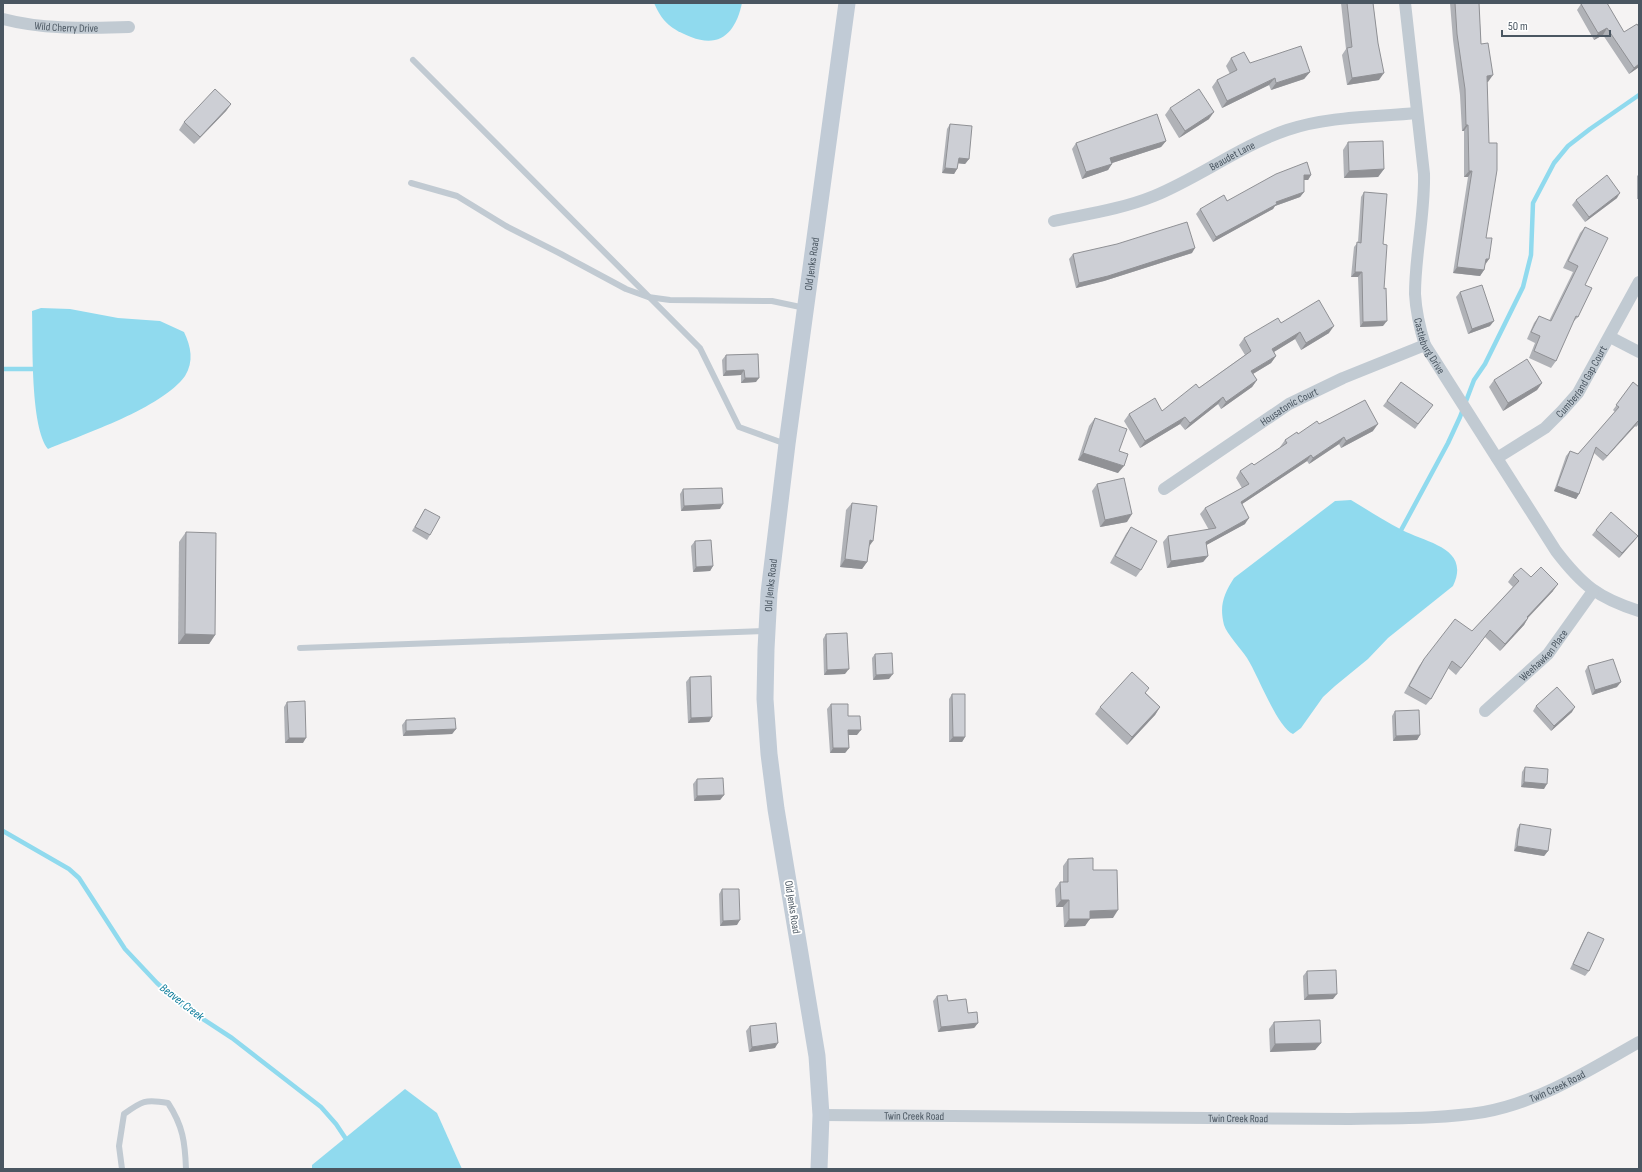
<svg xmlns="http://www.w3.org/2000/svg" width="1642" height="1172" font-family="'Sofia Sans Condensed',sans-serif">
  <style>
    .water { fill: #90daee }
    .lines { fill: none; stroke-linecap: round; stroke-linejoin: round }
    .stream { stroke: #90daee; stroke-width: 4.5 }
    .lane { stroke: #c1cad2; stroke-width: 6 }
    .street { stroke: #c1cad2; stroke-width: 12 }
    .secondary { stroke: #c1cbd6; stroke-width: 17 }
    .wall { fill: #b0b2b7 }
    .shaded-wall { fill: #909195 }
    .building { fill: #cdcfd5; stroke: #909195 }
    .labels { text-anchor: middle; stroke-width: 3.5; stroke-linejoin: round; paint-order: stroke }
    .street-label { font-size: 11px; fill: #4a5661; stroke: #fff }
    .water-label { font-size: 12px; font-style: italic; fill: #0c7c9b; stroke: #fff }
  </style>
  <rect width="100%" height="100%" fill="#f5f3f3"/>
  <g class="water">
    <path d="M654,3H742C736,31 721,49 691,37C671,29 663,23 654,3Z"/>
    <path d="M41,308L70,309L118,318L160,321L184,332C191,347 194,361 185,376C162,408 84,434 48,449C30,427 33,342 32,311Z"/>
    <path d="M1351,500C1368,510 1384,521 1402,530C1427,543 1471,548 1453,586L1388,638L1368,659L1335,686L1323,697L1301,728L1293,734C1277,727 1258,675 1247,658C1241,649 1227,634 1224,625C1219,605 1224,594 1234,578L1335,501Z"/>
    <path d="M405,1089L437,1113L462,1169H312V1165Z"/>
  </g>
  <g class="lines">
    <g class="stream">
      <path d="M3,369H34"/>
      <path d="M1399,534L1448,443L1460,417L1474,380L1485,364L1523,287L1531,255L1533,203L1554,163L1568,146L1590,129L1639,95"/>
      <path d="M3,831L69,869L79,878L125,949L157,983L183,1006L232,1038L321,1107L336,1124L348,1142"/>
    </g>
    <g class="lane">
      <path d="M413,60L700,348L739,427L786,444"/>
      <path d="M411,183L457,196L506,226L561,254L626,289L648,297L670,300L772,301L805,308"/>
      <path d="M300,648L765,631"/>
      <path d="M122,1169L119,1146L124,1114C142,1101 145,1099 168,1103C183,1126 185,1142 186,1169"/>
    </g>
    <g class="street">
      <path id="s1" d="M1405,3L1424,174C1425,215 1415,254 1415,294C1416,312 1420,329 1425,345L1556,551C1582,585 1598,598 1639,611"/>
      <path id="s2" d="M3,19C45,30 87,28 129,27"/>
      <path id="s3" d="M1054,221C1087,214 1122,209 1154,196C1200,177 1240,146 1287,130C1328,116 1375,117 1417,113"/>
      <path d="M1610,337L1639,352"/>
      <path id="s4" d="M1497,458L1545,428L1562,411L1578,393L1639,282"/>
      <path id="s5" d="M1164,489L1289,404L1343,378L1425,345"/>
      <path id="s6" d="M1485,711L1548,654L1593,591"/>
      <path id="s7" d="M821,1115L1350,1119C1395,1118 1441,1119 1484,1112C1540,1102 1591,1069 1639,1042"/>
    </g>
    <path class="secondary" id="s8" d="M819,1169L821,1115L817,1056L776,809L769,754L765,699L766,649L769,593L787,444L847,3"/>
  </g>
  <g class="wall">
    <path d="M1341,3H1373L1378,43L1379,80L1347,85L1342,55L1346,49Z"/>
    <path d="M1450,3H1479L1481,44L1488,82H1487L1486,238L1489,259L1485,264L1484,270L1480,276L1453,273L1468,177H1464V131H1462L1460,95L1453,40Z"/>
    <path d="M1607,3L1639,67L1629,74L1603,35L1594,40L1577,10L1581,4Z"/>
    <path d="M1231,58L1250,63L1310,72L1304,79L1271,90L1269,85L1222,108L1212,87L1217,80L1230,74L1226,66Z"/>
    <path d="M231,104L226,111L194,144L179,130L184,122Z"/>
    <path d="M1170,108L1209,119L1179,138L1165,115Z"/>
    <path d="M950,124L969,159L965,164L958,163L957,169L954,174L942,173L947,129Z"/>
    <path d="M1166,141L1161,147L1112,163L1108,170L1082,179L1072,149L1076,143Z"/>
    <path d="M1348,142L1384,169L1378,177L1344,178L1343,150Z"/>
    <path d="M1639,174V199H1637V176Z"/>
    <path d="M1311,175L1308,180H1304V192L1300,197L1275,206L1273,209L1213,242L1196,214L1200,209Z"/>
    <path d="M1364,192L1383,244V326L1360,327L1358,277H1351L1354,247L1358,242L1361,197Z"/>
    <path d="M1617,198L1585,222L1572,205L1576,200Z"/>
    <path d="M1585,227V285L1578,317L1572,323L1556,361L1551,368L1529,358L1535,343L1527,339L1534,323L1539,316L1549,321L1573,272L1563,268L1580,233Z"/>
    <path d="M1192,253L1104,281L1076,288L1069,259L1073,254Z"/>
    <path d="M1460,292L1490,326L1468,334L1456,297Z"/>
    <path d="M1281,323L1329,333L1301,350L1295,339L1274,352L1276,356L1271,363L1253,374L1257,380L1252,387L1221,409L1218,404L1185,430L1180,424L1140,448L1124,421L1129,414L1162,411L1199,388L1245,355L1239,345L1244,338Z"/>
    <path d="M758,354L756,382L741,383V375L723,376L722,360L726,355Z"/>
    <path d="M1494,380L1542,383L1537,390L1503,411L1489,387Z"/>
    <path d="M1401,382L1433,405L1415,429L1383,406Z"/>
    <path d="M1633,382L1639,387V424L1636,427L1635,426L1603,461L1594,453L1579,494L1576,499L1554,491L1566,456L1570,451L1578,454L1615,412L1613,410Z"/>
    <path d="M1095,418L1119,451L1118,473L1078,460L1089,426Z"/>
    <path d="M1319,424L1373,431L1341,448L1339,444L1309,464L1307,461L1242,504L1245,524L1206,545L1208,556L1203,562L1167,568L1163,542L1168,536L1209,530L1200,514L1205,508L1242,488L1236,478L1240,471L1254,465L1281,447H1280L1285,440Z"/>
    <path d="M1097,484L1127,522L1100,527L1092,491Z"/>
    <path d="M683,489L720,509L681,511L680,494Z"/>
    <path d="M852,503L869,547L867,562L862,569L840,567L846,510Z"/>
    <path d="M425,509L430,535L427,540L412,531Z"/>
    <path d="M1131,527L1141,570L1136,577L1110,563L1126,534Z"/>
    <path d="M1596,530L1634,541L1619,558L1592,535Z"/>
    <path d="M186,532L215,635L209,644H178L179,542Z"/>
    <path d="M695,541L713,566L710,571L693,572L691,546Z"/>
    <path d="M1513,575L1531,577L1553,591L1528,618L1524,625L1500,651L1485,637L1456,675L1448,668L1431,699L1426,705L1404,693L1419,666L1424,659L1472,631L1513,587L1508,582Z"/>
    <path d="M826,634L845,674L824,675L823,639Z"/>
    <path d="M875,654L889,679L873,680L872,658Z"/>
    <path d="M1588,666L1617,687L1592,695L1585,671Z"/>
    <path d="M690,677L712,717L709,722L688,723L686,682Z"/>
    <path d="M1146,693L1160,707L1155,715L1127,745L1095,714L1100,707Z"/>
    <path d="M952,694L965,737L962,742H949V699Z"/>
    <path d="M287,702L303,743H285L284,707Z"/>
    <path d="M831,704L857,735H848L849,748L845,753H830L827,709Z"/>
    <path d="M1536,706L1572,712L1551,731L1533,711Z"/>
    <path d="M1395,711L1420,735L1417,740L1393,741L1392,716Z"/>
    <path d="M406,720L456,729L452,734L403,736L402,725Z"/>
    <path d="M1525,767L1544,789L1521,787L1522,772Z"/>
    <path d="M697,779L724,795L720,800L694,801L693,784Z"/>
    <path d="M1520,824L1548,851L1544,856L1514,851L1517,829Z"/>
    <path d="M1068,859L1093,870L1113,918H1090L1085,926L1064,927L1063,907H1056L1055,889L1060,882H1063V866Z"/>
    <path d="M722,889L737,925L720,926L719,894Z"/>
    <path d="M1588,932L1589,971L1585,976L1570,969L1585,937Z"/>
    <path d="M1307,971L1333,999L1304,1000L1303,976Z"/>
    <path d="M937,996L948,1001L968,1013L978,1023L974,1028L938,1032L933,1001Z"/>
    <path d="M1274,1022L1321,1043L1315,1050L1270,1052L1269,1029Z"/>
    <path d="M750,1026L775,1048L749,1052L746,1031Z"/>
  </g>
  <g class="shaded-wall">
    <path d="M1607,28L1603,35L1594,40L1598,33Z"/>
    <path d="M1639,64V67L1629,74L1634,68Z"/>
    <path d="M1310,72L1304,79L1271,90L1276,83Z"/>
    <path d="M1384,73L1379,80L1347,85L1352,78Z"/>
    <path d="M1493,75L1488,82H1482L1487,76Z"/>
    <path d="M1275,78L1269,85L1222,108L1227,101Z"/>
    <path d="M231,104L226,111L194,144L200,137Z"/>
    <path d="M1214,112L1209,119L1179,138L1185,131Z"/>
    <path d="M1466,125H1468L1464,131H1462Z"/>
    <path d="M1166,141L1161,147L1106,165L1110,158Z"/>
    <path d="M959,158L969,159L965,164L955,163Z"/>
    <path d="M1112,164L1108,170L1082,179L1086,172Z"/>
    <path d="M945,168L957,169L954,174L942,173Z"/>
    <path d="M1384,169L1378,177L1344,178L1349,171Z"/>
    <path d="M1469,171H1472L1468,177H1464Z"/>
    <path d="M1304,175H1311L1308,180H1301Z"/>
    <path d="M1304,192L1300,197L1275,206L1273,209L1213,242L1216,237L1276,202Z"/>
    <path d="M1620,193L1617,198L1585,222L1589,217Z"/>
    <path d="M1195,248L1192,253L1104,281L1076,288L1079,283Z"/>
    <path d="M1486,259H1489L1485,265Z"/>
    <path d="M1457,267L1484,270L1480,276L1453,273Z"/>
    <path d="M1355,272H1362L1358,277H1351Z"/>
    <path d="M1387,321L1383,326L1360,327L1363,322Z"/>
    <path d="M1494,321L1490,326L1468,334L1472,329Z"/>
    <path d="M1334,326L1329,333L1301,350L1306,343Z"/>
    <path d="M1300,332L1295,339L1267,356L1272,349Z"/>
    <path d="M1276,356L1271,363L1246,378L1251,371Z"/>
    <path d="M744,370L741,375L723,376L726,371Z"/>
    <path d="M745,378H759L756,382L741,383Z"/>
    <path d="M1257,380L1252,387L1221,409L1226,402Z"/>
    <path d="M1542,383L1537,390L1503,411L1508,403Z"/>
    <path d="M1223,397L1218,404L1185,430L1190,423Z"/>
    <path d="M1185,417L1180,424L1140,448L1145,441Z"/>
    <path d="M1638,421L1635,426L1603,461L1607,456Z"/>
    <path d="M1378,424L1373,431L1341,448L1346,441Z"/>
    <path d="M1344,437L1339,444L1309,464L1313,458Z"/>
    <path d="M1083,453L1124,466L1118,473L1078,460Z"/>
    <path d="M1311,455L1307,461L1236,508L1241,502Z"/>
    <path d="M1557,486L1579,494L1576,499L1554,491Z"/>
    <path d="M723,504L720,509L681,511L684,506Z"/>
    <path d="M1132,514L1127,522L1100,527L1105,520Z"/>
    <path d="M1249,518L1245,524L1201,548L1206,542Z"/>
    <path d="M1638,536L1634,541L1619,558L1622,553Z"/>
    <path d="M870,540L873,541L868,548Z"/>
    <path d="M1208,556L1203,562L1167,568L1171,561Z"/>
    <path d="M845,559L867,562L862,569L840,567Z"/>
    <path d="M713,566L710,571L693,572L696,567Z"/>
    <path d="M1558,584L1553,591L1522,624L1527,617Z"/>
    <path d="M1528,618L1524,625L1500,651L1505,644Z"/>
    <path d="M185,634L215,635L209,644H178Z"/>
    <path d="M849,669L845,674L824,675L827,670Z"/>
    <path d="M893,674L889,679L873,680L876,675Z"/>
    <path d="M1621,682L1617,687L1592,695L1595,690Z"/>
    <path d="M1160,707L1155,715L1127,745L1132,737Z"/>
    <path d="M1575,707L1572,712L1551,731L1554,726Z"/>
    <path d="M712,717L709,722L688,723L691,718Z"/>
    <path d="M456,729L452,734L403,736L406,731Z"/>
    <path d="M848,730H861L857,735H844Z"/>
    <path d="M1420,735L1417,740L1393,741L1396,736Z"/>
    <path d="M953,737H965L962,742H949Z"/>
    <path d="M289,738H306L303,743H285Z"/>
    <path d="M833,748H849L845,753H830Z"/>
    <path d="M1524,782L1547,784L1544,789L1521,787Z"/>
    <path d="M724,795L720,800L694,801L697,796Z"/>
    <path d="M1517,846L1548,851L1544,856L1514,851Z"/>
    <path d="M1061,900H1069L1063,907H1056Z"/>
    <path d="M1118,910L1113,918L1085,919L1090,911Z"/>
    <path d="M1069,919H1090L1085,926L1064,927Z"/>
    <path d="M740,920L737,925L720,926L723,921Z"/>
    <path d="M1337,994L1333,999L1304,1000L1308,995Z"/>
    <path d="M978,1023L974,1028L938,1032L941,1027Z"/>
    <path d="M778,1043L775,1048L749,1052L752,1047Z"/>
    <path d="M1321,1043L1315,1050L1270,1052L1275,1044Z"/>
  </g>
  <g class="building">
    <path d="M1347,3H1373L1378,43L1384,73L1352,78L1347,48L1352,47Z"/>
    <path d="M1455,3H1479L1481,44L1488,43L1493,75L1487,76L1489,143H1497V170L1486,238H1492L1489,259H1486L1484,270L1457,267L1472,171H1469L1468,125H1466L1465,89L1457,34Z"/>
    <path d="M1583,3H1607L1624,32L1637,24L1639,27V64L1634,68L1607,28L1598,33L1581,4Z"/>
    <path d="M1301,46L1310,72L1276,83L1275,78L1227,101L1217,80L1237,70L1231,58L1244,52L1250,63Z"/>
    <path d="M215,89L231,104L200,137L184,122Z"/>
    <path d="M1199,89L1214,112L1185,131L1170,108Z"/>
    <path d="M1157,114L1166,141L1110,158L1112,164L1086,172L1076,143Z"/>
    <path d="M950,124L972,126L969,159L959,158L957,169L945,168Z"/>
    <path d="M1383,141L1384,169L1349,171L1348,142Z"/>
    <path d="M1307,162L1311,175H1304V192L1276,202L1277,204L1216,237L1200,209L1224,195L1227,201L1276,174Z"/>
    <path d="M1607,175L1620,193L1589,217L1576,200Z"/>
    <path d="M1364,192L1387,194L1383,244L1387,245L1384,289L1386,288L1387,321L1363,322L1362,272H1355L1357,242L1361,243Z"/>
    <path d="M1187,222L1195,248L1108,276L1079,283L1073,254L1117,244Z"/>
    <path d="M1585,227L1608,238L1585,285L1592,288L1578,317L1576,316L1556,361L1534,351L1540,336L1531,332L1539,316L1551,321L1578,266L1568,261Z"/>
    <path d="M1482,285L1494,321L1472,329L1460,292Z"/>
    <path d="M1319,300L1334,326L1306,343L1300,332L1272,349L1276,356L1251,371L1257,380L1226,402L1223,397L1190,423L1185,417L1145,441L1129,414L1155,398L1162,411L1196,384L1199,388L1251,351L1244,338L1278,318L1281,323Z"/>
    <path d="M758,354L759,378H745L744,370L726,371V355Z"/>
    <path d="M1527,359L1542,383L1508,403L1494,380Z"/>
    <path d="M1401,382L1433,405L1418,424L1387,401Z"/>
    <path d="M1633,382L1639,387V422L1638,421L1607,456L1596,447L1579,494L1557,486L1570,451L1578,454L1619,407L1616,405Z"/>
    <path d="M1365,400L1378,424L1346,441L1344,437L1313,458L1311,455L1241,502L1249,518L1206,542L1208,556L1171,561L1168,536L1216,528L1205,508L1249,484L1240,471L1252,463L1254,465L1287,443L1285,440L1297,432L1298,434L1317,421L1319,424Z"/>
    <path d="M1095,418L1127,429L1119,451L1128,454L1124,466L1083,453Z"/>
    <path d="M1124,478L1132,514L1105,520L1097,484Z"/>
    <path d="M722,488L723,504L684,506L683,489Z"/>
    <path d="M852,503L877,506L873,541L870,540L867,562L845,559Z"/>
    <path d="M425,509L440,517L430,535L415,527Z"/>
    <path d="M1611,512L1638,536L1622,553L1596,530Z"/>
    <path d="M1131,527L1157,541L1141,570L1115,556Z"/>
    <path d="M186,532L216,533L215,635L185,634Z"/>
    <path d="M711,540L713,566L696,567L695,541Z"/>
    <path d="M1541,567L1558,584L1527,617L1528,618L1505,644L1490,630L1461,668L1452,661L1431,699L1409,686L1424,659L1455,619L1472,631L1519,581L1513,575L1521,568L1531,577Z"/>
    <path d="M847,633L849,669L827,670L826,634Z"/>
    <path d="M892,653L893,674L876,675L875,654Z"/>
    <path d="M1613,659L1621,682L1595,690L1588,666Z"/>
    <path d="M1132,672L1149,688L1145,693L1160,707L1132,737L1100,707Z"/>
    <path d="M711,676L712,717L691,718L690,677Z"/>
    <path d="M1557,687L1575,707L1554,726L1536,706Z"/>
    <path d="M952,694H965V737H953Z"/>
    <path d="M305,701L306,738H289L287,702Z"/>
    <path d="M831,704H848V716H860L861,730H848L849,748H833Z"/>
    <path d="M1419,710L1420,735L1396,736L1395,711Z"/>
    <path d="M455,718L456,729L406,731V720Z"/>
    <path d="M1525,767L1548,769L1547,784L1524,782Z"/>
    <path d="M723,778L724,795L697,796V779Z"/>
    <path d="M1520,824L1551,829L1548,851L1517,846Z"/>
    <path d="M1093,858V870H1117L1118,910L1090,911V919H1069V900H1061L1060,882H1068V859Z"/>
    <path d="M722,889H739L740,920L723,921Z"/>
    <path d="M1588,932L1604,939L1589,971L1573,964Z"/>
    <path d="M1336,970L1337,994L1308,995L1307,971Z"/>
    <path d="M947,995L948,1001L966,999L968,1013L977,1012L978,1023L941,1027L937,996Z"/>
    <path d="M1320,1020L1321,1043L1275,1044L1274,1022Z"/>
    <path d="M776,1023L778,1043L752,1047L750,1026Z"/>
  </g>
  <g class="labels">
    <g class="street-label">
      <text dy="4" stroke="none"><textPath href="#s2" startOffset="64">Wild Cherry Drive</textPath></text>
      <text dy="4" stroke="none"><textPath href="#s3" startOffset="191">Beaudet Lane</textPath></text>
      <text dy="4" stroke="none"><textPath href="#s8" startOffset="912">Old Jenks Road</textPath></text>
      <text dy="4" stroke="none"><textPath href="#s1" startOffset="347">Castleburg Drive</textPath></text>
      <text dy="4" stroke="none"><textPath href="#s4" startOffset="116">Cumberland Gap Court</textPath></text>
      <text dy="4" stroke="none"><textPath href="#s5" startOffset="150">Housatonic Court</textPath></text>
      <text dy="4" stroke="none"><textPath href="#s8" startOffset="588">Old Jenks Road</textPath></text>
      <text dy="4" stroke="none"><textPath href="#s6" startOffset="81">Weehawken Place</textPath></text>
      <text transform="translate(793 907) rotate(81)" y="4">Old Jenks Road</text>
      <text dy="4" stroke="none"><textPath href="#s7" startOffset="741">Twin Creek Road</textPath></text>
      <text dy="4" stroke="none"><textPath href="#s7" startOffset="93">Twin Creek Road</textPath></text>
      <text dy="4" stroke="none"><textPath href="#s7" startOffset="417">Twin Creek Road</textPath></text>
    </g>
    <g class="water-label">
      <text transform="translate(182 1002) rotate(38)" y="4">Beaver Creek</text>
    </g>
  </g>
  <rect width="1642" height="1172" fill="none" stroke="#4a5661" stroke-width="8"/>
  <path d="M1502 30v6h108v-6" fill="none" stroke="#4a5661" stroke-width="2"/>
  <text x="1508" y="30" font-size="12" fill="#4a5661" stroke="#ffffff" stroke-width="3" paint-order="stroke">50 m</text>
</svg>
